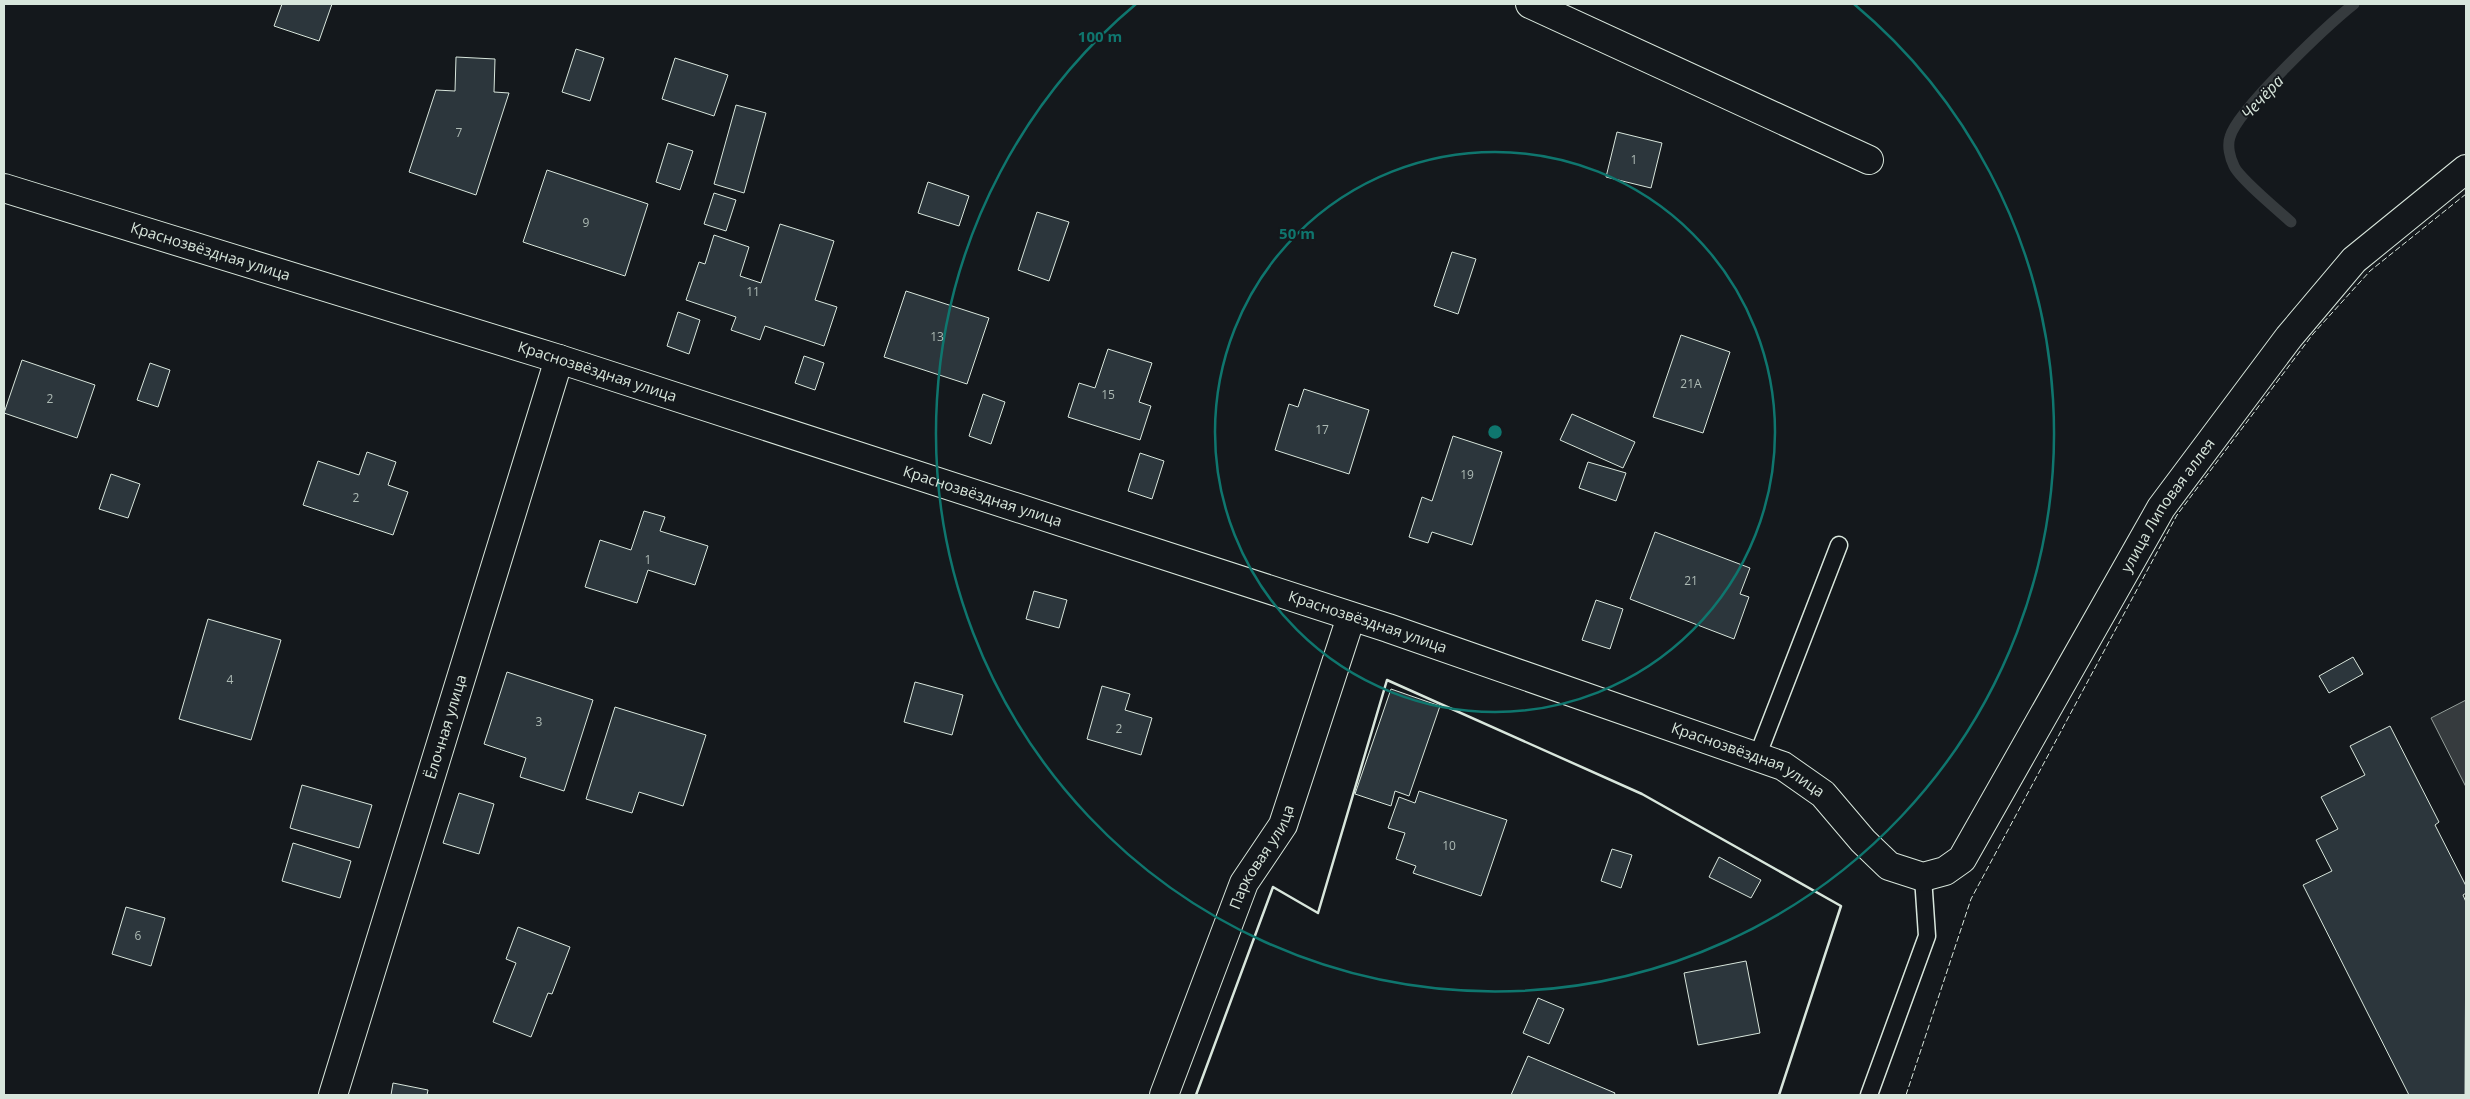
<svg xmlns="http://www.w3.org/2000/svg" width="2470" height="1099" font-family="'Open Sans',sans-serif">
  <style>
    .water { fill: #363b3e; stroke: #939e99 }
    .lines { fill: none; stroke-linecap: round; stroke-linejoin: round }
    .stream { stroke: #363b3e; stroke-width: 11 }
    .building { fill: #2c363c; stroke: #d8e6dc }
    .lane-casing { stroke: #d8e6dc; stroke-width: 19 }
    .street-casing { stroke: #d8e6dc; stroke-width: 30 }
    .lane { stroke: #14181c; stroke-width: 16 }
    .street { stroke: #14181c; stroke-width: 28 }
    .fence { stroke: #d8e6dc; stroke-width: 1; stroke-dasharray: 6 2.5; stroke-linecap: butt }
    .wall { stroke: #d8e6dc; stroke-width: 2.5 }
    .ring { fill: none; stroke: #0f766e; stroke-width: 2.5 }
    .labels { text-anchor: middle; stroke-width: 4; stroke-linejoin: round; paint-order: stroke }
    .number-label { font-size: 12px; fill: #adbab4 }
    .street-label { font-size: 15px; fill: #d8e6dc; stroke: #14181c }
    .water-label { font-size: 16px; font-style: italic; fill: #d8e6dc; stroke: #14181c }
    .centre { fill: #0f766e; stroke: #14181c; stroke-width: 2.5 }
    .ring-label { font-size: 15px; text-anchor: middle; font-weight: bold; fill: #0f766e; stroke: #14181c; stroke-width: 4; stroke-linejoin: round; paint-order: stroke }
  </style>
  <rect width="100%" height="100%" fill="#14181c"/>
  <path class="water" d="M2466,700V787L2431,718Z"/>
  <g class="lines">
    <path class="stream" d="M2291,222C2279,211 2239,178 2234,166C2230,158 2227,146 2230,137C2237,110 2329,24 2354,4"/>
  </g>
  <g class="building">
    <path d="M282,4H332L319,41L274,26Z"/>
    <path d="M576,49L604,58L590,101L562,92Z"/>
    <path d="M456,57L495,59L494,92L509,93L476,195L409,172L436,90L455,91Z"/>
    <path d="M675,58L728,75L714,116L662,99Z"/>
    <path d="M736,105L766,113L744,193L714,184Z"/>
    <path d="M1617,132L1662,143L1651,188L1606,177Z"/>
    <path d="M668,143L693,151L680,190L656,182Z"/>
    <path d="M547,170L648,204L625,276L523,242Z"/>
    <path d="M928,182L969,196L959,226L918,213Z"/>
    <path d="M714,193L736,200L726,231L704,224Z"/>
    <path d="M1037,212L1069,222L1049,281L1018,270Z"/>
    <path d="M780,224L834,241L815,300L837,307L824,346L765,326L760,340L731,330L736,317L686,300L699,262L705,264L714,235L749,247L740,276L761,283Z"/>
    <path d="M1452,252L1476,259L1458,314L1434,306Z"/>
    <path d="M906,291L989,318L967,384L884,357Z"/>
    <path d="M678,312L700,320L689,354L667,346Z"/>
    <path d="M1681,335L1730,352L1703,433L1653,417Z"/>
    <path d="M1108,349L1152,363L1139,402L1151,406L1140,440L1068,417L1079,383L1095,388Z"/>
    <path d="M804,356L824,363L815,390L795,383Z"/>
    <path d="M22,360L95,385L77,438L4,413Z"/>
    <path d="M150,363L170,370L158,407L137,400Z"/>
    <path d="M1304,389L1369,410L1349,474L1275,450L1289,404L1298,407Z"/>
    <path d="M983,394L1005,402L991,444L969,436Z"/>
    <path d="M1572,414L1635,442L1623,468L1560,440Z"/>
    <path d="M1453,436L1502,452L1472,545L1432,532L1428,543L1409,537L1422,497L1432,501Z"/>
    <path d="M367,452L396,462L388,485L408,492L393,535L303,505L318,461L359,475Z"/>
    <path d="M1140,453L1164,461L1152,499L1128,491Z"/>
    <path d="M1588,462L1626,473L1616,501L1579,488Z"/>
    <path d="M111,474L140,484L128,518L99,509Z"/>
    <path d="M644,511L665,517L660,531L708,546L695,585L648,570L637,603L585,587L600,540L631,550Z"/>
    <path d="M1655,532L1750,568L1740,594L1749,597L1734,639L1630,599Z"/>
    <path d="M1034,591L1067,600L1059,628L1026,619Z"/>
    <path d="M1596,600L1623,609L1610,649L1582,640Z"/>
    <path d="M208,619L281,640L251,740L179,719Z"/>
    <path d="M2353,657L2363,674L2329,693L2319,676Z"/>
    <path d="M507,672L593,700L564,791L520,777L526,758L484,744Z"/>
    <path d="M915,682L963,695L952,735L904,722Z"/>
    <path d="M1102,686L1130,694L1125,710L1152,718L1141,755L1087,739Z"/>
    <path d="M1391,689L1440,706L1409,796L1395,791L1391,806L1355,794Z"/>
    <path d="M615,707L706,735L683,806L639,792L632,813L586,799Z"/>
    <path d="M2390,726L2439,822L2435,825L2466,886V893L2463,895L2466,902L2465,1095H2409L2303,885L2332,871L2316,840L2338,829L2321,797L2365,775L2350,746Z"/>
    <path d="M302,785L372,805L359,848L290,828Z"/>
    <path d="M1419,791L1507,820L1481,896L1413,873L1416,866L1396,859L1405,833L1388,828L1399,797L1415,803Z"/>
    <path d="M459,793L494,804L479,854L443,843Z"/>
    <path d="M293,843L351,861L340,898L282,881Z"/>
    <path d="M1612,849L1632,855L1621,888L1601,881Z"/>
    <path d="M1719,857L1761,880L1751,898L1709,877Z"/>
    <path d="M126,907L165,918L151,966L112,954Z"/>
    <path d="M518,927L570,947L552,994L548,993L531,1037L493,1022L516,963L506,959Z"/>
    <path d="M1746,961L1760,1033L1698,1045L1684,973Z"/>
    <path d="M1538,998L1564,1009L1549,1044L1523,1033Z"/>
    <path d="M1528,1056L1615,1093L1614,1095H1511Z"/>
    <path d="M393,1083L428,1090L427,1095H391Z"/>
  </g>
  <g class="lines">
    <g class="lane-casing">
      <g id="lane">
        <path d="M1757,757L1839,545"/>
        <path d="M1869,1095L1927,936L1923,877"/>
      </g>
    </g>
    <g class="street-casing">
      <g id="street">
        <path d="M1530,4L1869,160"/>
        <path id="s1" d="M4,188L559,359L1388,628L1783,766L1823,794L1863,841L1889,866L1923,877L1945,871L1962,859L2161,508L2289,337L2354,260L2466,169"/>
        <path id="s2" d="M333,1095L559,359"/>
        <path id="s3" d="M1164,1095L1244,883L1283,825L1351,617"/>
      </g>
    </g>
    <use href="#lane" class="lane"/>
    <use href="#street" class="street"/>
    <path class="fence" d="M1906,1095L1971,899L2177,515L2313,334L2370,271L2466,194"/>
    <path class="wall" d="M1196,1095L1273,887L1318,913L1387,680L1642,794L1841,906L1779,1095"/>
  </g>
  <g class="ring">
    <circle cx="1495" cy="432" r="280"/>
    <path d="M1854 4A559 559 0 1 1 1136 4"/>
  </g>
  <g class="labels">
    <g class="number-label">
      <text x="459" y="137">7</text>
      <text x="1634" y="164">1</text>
      <text x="586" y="227">9</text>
      <text x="753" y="296">11</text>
      <text x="937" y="341">13</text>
      <text x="1691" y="388">21А</text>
      <text x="1108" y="399">15</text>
      <text x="50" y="403">2</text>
      <text x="1322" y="434">17</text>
      <text x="1467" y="479">19</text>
      <text x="356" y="502">2</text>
      <text x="648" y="564">1</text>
      <text x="1691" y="585">21</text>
      <text x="230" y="684">4</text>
      <text x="539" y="726">3</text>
      <text x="1119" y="733">2</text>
      <text x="1449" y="850">10</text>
      <text x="138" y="940">6</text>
    </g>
    <g class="street-label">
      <text dy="5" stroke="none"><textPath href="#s1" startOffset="216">Краснозвёздная улица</textPath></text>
      <text dy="5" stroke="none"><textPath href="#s1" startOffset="621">Краснозвёздная улица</textPath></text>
      <text dy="5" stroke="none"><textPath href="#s1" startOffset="1026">Краснозвёздная улица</textPath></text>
      <text dy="5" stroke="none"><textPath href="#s1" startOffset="2506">улица Липовая аллея</textPath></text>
      <text dy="5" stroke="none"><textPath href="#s1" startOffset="1431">Краснозвёздная улица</textPath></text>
      <text dy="5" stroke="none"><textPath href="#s2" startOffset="385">Ёлочная улица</textPath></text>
      <text dy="5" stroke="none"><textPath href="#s1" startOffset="1836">Краснозвёздная улица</textPath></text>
      <text dy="5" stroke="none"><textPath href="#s3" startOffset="258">Парковая улица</textPath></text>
    </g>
    <g class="water-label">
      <text transform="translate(2262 97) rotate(-47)" y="6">Чечёра</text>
    </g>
  </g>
  <circle cx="1495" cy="432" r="8" class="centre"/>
  <g class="ring-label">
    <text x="1100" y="42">100 m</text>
    <text x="1297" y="239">50 m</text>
  </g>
  <rect width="2470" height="1099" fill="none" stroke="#d8e6dc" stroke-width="10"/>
</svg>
